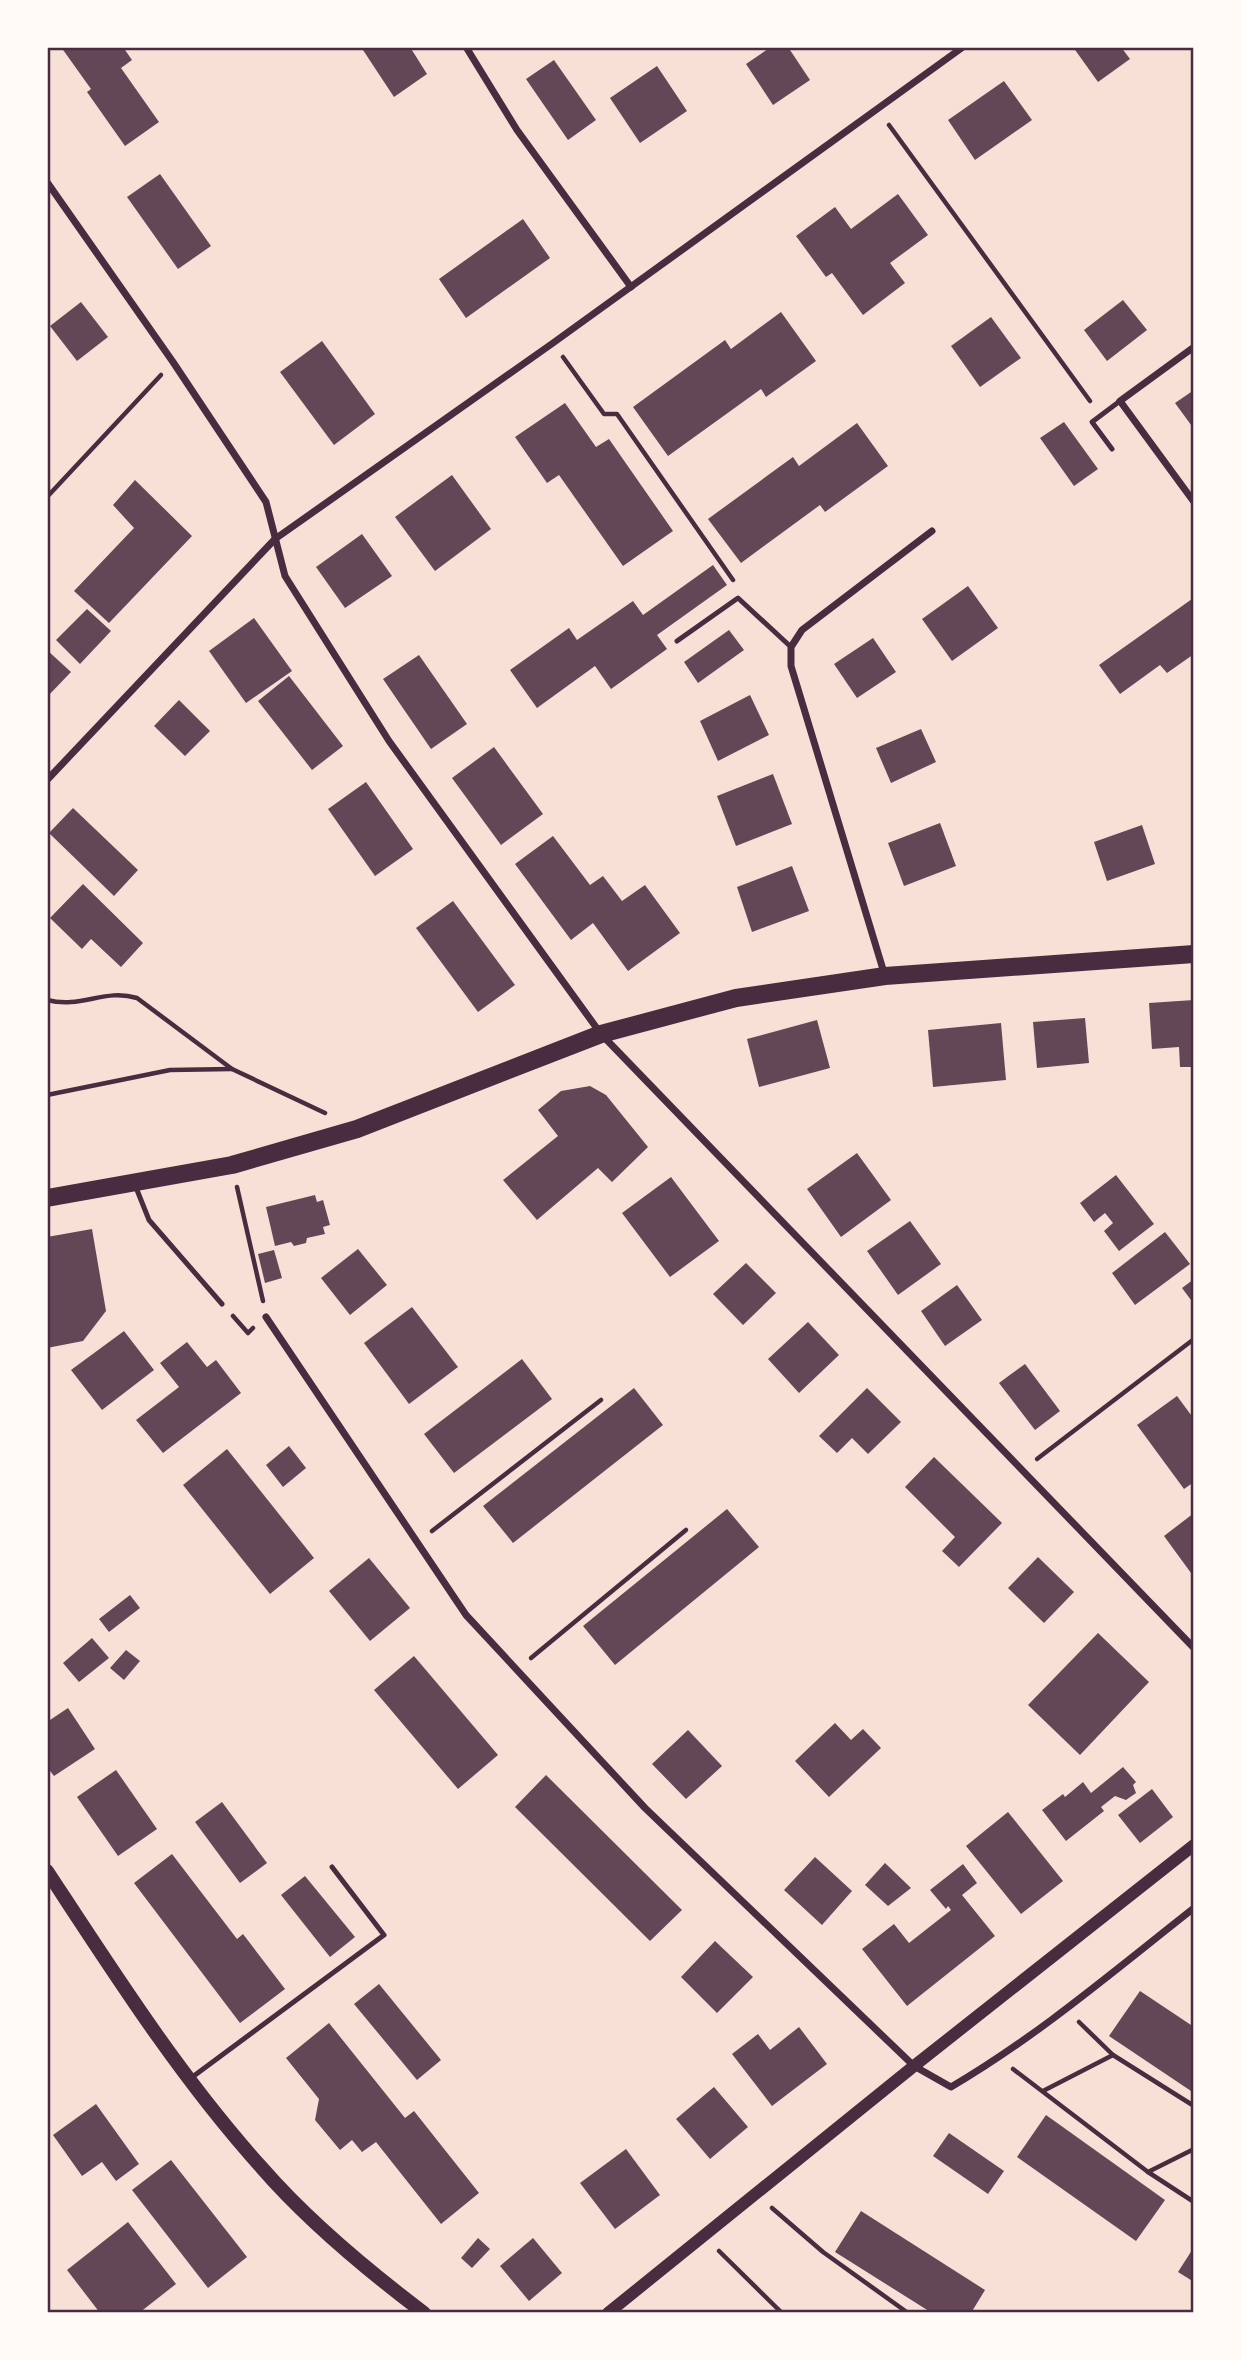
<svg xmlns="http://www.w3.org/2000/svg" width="1241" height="2360" font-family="'Source Sans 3',sans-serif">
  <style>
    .building { fill: #644757 }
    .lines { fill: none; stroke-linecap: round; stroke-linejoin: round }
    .path { stroke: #4a2c40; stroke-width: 4.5 }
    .service { stroke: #4a2c40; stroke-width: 5 }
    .minor { stroke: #4a2c40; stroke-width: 7 }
    .tertiary { stroke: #4a2c40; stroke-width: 12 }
    .secondary { stroke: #4a2c40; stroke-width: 14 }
    .primary { stroke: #4a2c40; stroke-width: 18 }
    .neatline { fill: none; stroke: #4a2c40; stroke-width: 2.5 }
  </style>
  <rect width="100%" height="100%" fill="#f7e1d7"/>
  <g class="building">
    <path d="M61,47H123L132,60L121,68L159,122L125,146L87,92L91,89Z"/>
    <path d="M361,47H410L427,74L394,97Z"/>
    <path d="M771,47H788L810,80L773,105L746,64Z"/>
    <path d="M1073,47H1121L1130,59L1098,82Z"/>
    <path d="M554,60L596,120L568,140L526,79Z"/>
    <path d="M657,66L687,111L640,143L610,98Z"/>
    <path d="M1004,81L1032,120L975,160L948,120Z"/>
    <path d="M160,174L211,246L178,269L127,197Z"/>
    <path d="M898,194L928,235L890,263L905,283L863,315L832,273L826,277L796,236L835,207L851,229Z"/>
    <path d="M523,219L550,258L466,318L439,279Z"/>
    <path d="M1123,300L1147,330L1107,361L1084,330Z"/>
    <path d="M81,302L108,337L77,361L50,326Z"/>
    <path d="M781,312L816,361L766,397L761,389L668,456L633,407L725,340L731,349Z"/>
    <path d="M991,317L1021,358L980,387L951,346Z"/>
    <path d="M322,341L375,414L334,445L280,372Z"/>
    <path d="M1194,390V429L1175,403Z"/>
    <path d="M565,403L596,447L609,439L673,531L623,566L559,475L547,483L515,437Z"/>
    <path d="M1064,422L1098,469L1074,486L1040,438Z"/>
    <path d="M857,423L888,466L825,512L820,505L741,563L708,519L793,457L799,466Z"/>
    <path d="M452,475L491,529L435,571L395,517Z"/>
    <path d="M135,480L192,536L109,623L74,591L134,528L113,505Z"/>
    <path d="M362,534L392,576L345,608L316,567Z"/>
    <path d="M713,565L727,585L657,635L667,649L611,689L595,666L537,708L510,670L569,628L577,640L633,601L643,615Z"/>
    <path d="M968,586L998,628L952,661L922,619Z"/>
    <path d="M1192,599L1194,602V654L1167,673L1160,665L1120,694L1099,665Z"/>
    <path d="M87,609L111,631L80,664L56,640Z"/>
    <path d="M254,618L292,671L246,703L209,651Z"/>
    <path d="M729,630L744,650L698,683L684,662Z"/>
    <path d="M873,638L896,672L857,698L834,664Z"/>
    <path d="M47,650L71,672L47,697Z"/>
    <path d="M419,655L467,724L431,749L383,679Z"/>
    <path d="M289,676L343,746L312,770L258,701Z"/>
    <path d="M750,695L769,735L718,761L700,721Z"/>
    <path d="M179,700L210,731L185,756L154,726Z"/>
    <path d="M921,729L936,762L891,783L876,748Z"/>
    <path d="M494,747L543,814L501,845L452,778Z"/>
    <path d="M773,774L792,824L736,846L717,796Z"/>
    <path d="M366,782L413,849L375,876L328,809Z"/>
    <path d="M73,808L138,870L114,896L49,833Z"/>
    <path d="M940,823L956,866L904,886L888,843Z"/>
    <path d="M1142,825L1155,864L1107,881L1094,842Z"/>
    <path d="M553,836L590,885L603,876L622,901L645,885L680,933L628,971L593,923L571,940L515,864Z"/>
    <path d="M792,866L809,911L752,932L737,887Z"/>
    <path d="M83,884L143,943L121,967L91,939L82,949L50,918Z"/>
    <path d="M453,901L515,985L478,1012L416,928Z"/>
    <path d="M1194,1000V1067H1180L1179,1047L1152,1049L1149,1003Z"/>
    <path d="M1085,1018L1089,1063L1037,1068L1033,1022Z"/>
    <path d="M817,1020L830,1068L759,1087L747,1039Z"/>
    <path d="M1001,1023L1006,1080L933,1087L928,1030Z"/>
    <path d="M590,1086L606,1095L648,1147L612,1182L598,1168L537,1220L503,1180L558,1136L538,1110L561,1091Z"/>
    <path d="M857,1153L891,1200L841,1237L807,1189Z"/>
    <path d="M1116,1175L1154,1224L1119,1251L1104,1231L1113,1223L1105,1213L1094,1222L1080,1203Z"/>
    <path d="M671,1177L719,1241L670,1277L622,1213Z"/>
    <path d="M315,1195L317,1202L323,1200L330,1225L323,1227L325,1234L307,1238L306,1243L294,1246L291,1242L275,1246L266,1207Z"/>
    <path d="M910,1221L941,1264L898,1295L867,1251Z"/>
    <path d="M92,1229L106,1311L83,1341L47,1348V1237Z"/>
    <path d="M1165,1232L1190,1264L1135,1305L1112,1273Z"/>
    <path d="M358,1249L387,1285L350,1315L321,1278Z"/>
    <path d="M274,1250L282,1278L265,1283L258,1254Z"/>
    <path d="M746,1263L776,1293L743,1325L713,1294Z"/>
    <path d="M1194,1279V1304L1182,1288Z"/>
    <path d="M957,1285L982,1320L945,1346L921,1311Z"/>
    <path d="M412,1307L458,1367L409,1404L364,1343Z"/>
    <path d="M808,1322L839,1355L799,1393L768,1359Z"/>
    <path d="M124,1331L154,1370L102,1410L71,1370Z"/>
    <path d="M187,1342L207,1367L216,1360L241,1393L163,1453L136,1420L179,1387L160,1363Z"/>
    <path d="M522,1359L552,1399L454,1473L424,1434Z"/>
    <path d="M1025,1364L1060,1411L1035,1430L999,1383Z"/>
    <path d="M634,1388L663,1425L513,1543L483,1506Z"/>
    <path d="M867,1388L901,1422L868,1454L852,1438L837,1453L819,1436Z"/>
    <path d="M1177,1396L1194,1419V1482L1184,1489L1137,1425Z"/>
    <path d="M289,1446L306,1468L283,1487L266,1465Z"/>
    <path d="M227,1449L314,1558L270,1594L183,1485Z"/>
    <path d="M934,1457L1002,1523L959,1567L942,1551L955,1537L905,1487Z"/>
    <path d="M727,1509L759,1547L615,1665L583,1626Z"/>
    <path d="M1194,1513V1571L1191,1573L1164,1536Z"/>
    <path d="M1038,1557L1074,1592L1044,1623L1008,1588Z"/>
    <path d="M369,1558L410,1608L370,1641L329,1591Z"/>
    <path d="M130,1595L140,1608L109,1632L99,1619Z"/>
    <path d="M1098,1633L1149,1682L1080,1755L1028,1705Z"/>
    <path d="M92,1638L109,1658L79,1682L63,1663Z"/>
    <path d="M126,1650L140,1661L124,1680L110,1668Z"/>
    <path d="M414,1656L498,1755L458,1789L374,1690Z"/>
    <path d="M68,1708L95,1749L54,1776L47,1767V1722Z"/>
    <path d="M835,1723L851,1740L863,1729L881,1748L829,1797L795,1761Z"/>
    <path d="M688,1730L722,1766L686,1799L652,1764Z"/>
    <path d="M1123,1767L1136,1782L1133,1785L1136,1793L1126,1800L1115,1796L1101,1807L1104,1811L1066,1841L1042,1810L1063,1794L1065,1797L1083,1782L1091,1793Z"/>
    <path d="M116,1770L157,1829L118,1856L77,1797Z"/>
    <path d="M546,1775L682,1910L650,1941L515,1807Z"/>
    <path d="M1152,1789L1173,1817L1140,1843L1118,1815Z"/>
    <path d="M222,1802L267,1863L240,1883L195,1822Z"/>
    <path d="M1008,1812L1063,1881L1021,1914L966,1846Z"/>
    <path d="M172,1854L237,1939L243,1934L285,1989L240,2023L134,1883Z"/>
    <path d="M815,1857L852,1891L822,1925L784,1890Z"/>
    <path d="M885,1863L911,1888L888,1906L865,1885Z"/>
    <path d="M963,1864L977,1883L962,1895L995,1936L907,2006L862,1949L894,1924L909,1943L951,1910L948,1906L946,1909L930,1890Z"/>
    <path d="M305,1876L355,1937L330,1957L281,1895Z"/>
    <path d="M715,1941L753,1977L717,2013L681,1977Z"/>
    <path d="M379,1984L441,2060L417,2080L354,2004Z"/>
    <path d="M1140,1991L1194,2027V2093L1109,2036Z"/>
    <path d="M329,2023L405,2118L414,2111L479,2193L441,2224L376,2142L362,2152L352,2140L340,2150L315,2120L319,2099L286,2058Z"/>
    <path d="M799,2027L827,2064L772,2106L732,2054L758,2034L770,2050Z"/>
    <path d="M714,2087L748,2127L710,2159L676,2119Z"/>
    <path d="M96,2104L139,2164L116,2181L102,2162L82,2176L53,2135Z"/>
    <path d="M1046,2115L1165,2200L1136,2241L1017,2157Z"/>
    <path d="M949,2133L1004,2171L988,2194L933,2156Z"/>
    <path d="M626,2149L660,2195L615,2229L580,2183Z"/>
    <path d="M171,2160L247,2257L208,2288L132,2190Z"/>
    <path d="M861,2211L985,2290L971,2313H932L835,2252Z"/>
    <path d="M128,2222L176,2284L139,2313H100L67,2270Z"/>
    <path d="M478,2238L490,2249L472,2268L461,2258Z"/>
    <path d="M533,2238L562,2273L529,2301L500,2266Z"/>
    <path d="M1194,2247V2282L1178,2272Z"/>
  </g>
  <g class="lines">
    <g class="path">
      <path d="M889,125L1090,401"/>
      <path d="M563,357L604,414H617L733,580"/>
      <path d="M47,497L161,375"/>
      <path d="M47,1000C82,1009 104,988 137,998L232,1069L325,1113"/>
      <path d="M47,1095L170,1070L232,1069"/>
      <path d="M237,1187L263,1301"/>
      <path d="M233,1316L248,1333L253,1328"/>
      <path d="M1037,1459L1194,1339"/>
      <path d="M432,1531L601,1400"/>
      <path d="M531,1658L686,1530"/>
      <path d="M1079,2022L1113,2055L1194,2106"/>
      <path d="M1013,2069L1148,2172L1194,2202"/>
      <path d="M1043,2091L1113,2055"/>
      <path d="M1148,2172L1194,2149"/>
      <path d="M772,2208L823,2252L908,2313"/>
      <path d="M719,2251L782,2313"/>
    </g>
    <g class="service">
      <path d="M1112,449L1092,422L1120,401"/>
      <path d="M677,641L738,598L791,647"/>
      <path d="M135,1185L149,1220L222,1304"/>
      <path d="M191,2078L384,1935L332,1867"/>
    </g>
    <g class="minor">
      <path d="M466,47L517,130L631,287"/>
      <path d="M47,182L173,362L266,502L285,576L389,741L601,1034L1194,1648"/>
      <path d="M1194,347L1120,401L1194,502"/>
      <path d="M47,780L275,539L553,343L963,47"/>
      <path d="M885,976L791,666V647L802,630L932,531"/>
      <path d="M266,1317L466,1615L645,1808L914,2066L951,2087C1038,2036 1115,1970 1194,1908"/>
    </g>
    <path class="tertiary" d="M608,2313L914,2066L1194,1845"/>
    <path class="secondary" d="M47,1871C114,1973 180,2077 262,2168C309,2222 367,2270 424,2313"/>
    <path class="primary" d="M47,1198L232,1165L357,1129L601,1034L736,998L885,976L1194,954"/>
  </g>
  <rect width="1241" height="2360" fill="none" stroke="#fffaf5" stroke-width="98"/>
  <rect x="49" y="49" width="1143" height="2262" class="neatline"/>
</svg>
